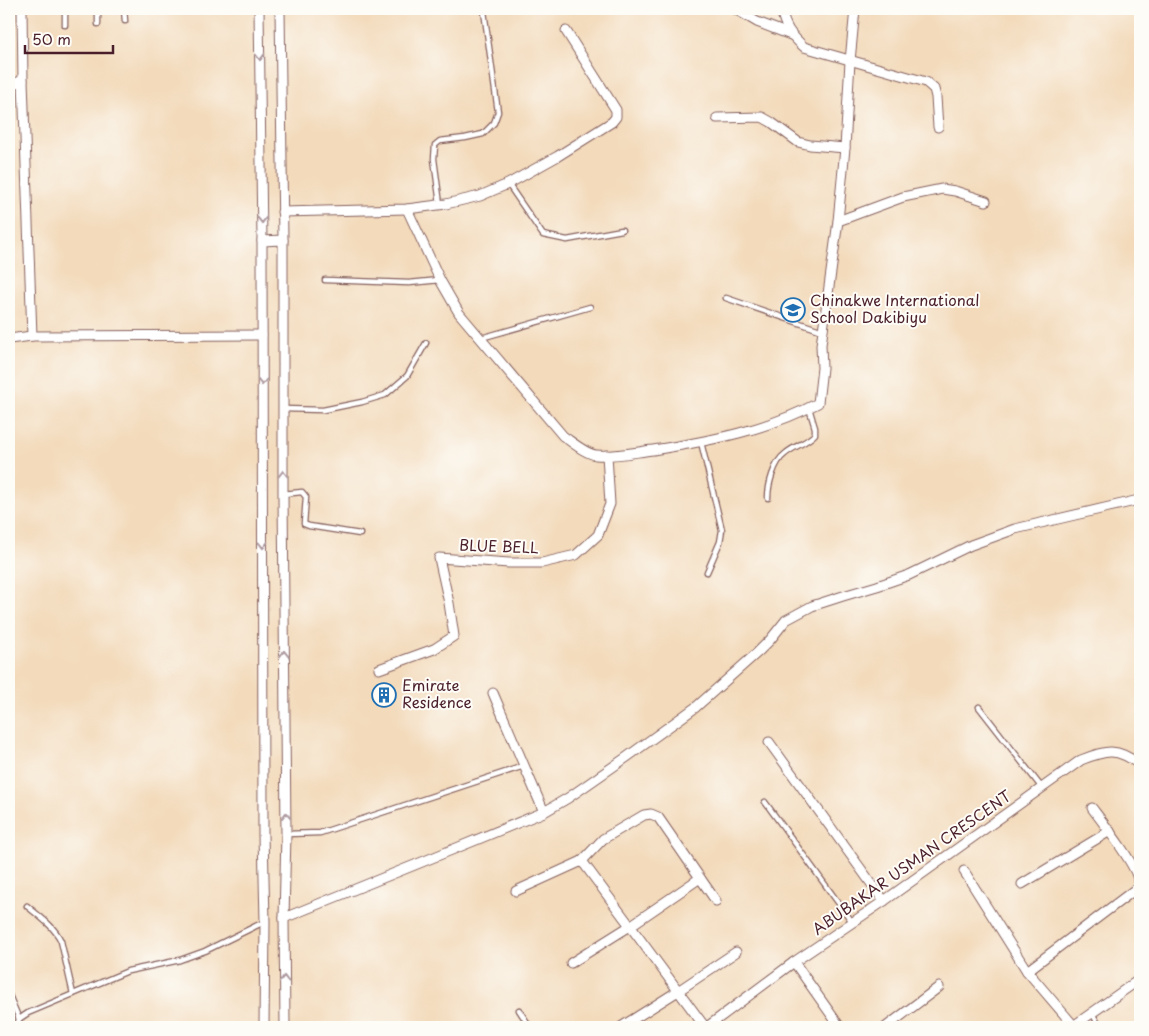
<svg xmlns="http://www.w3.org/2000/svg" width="1149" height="1036" font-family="'Playpen Sans',sans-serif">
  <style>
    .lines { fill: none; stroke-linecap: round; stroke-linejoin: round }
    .lane-casing { stroke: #85605d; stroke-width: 7 }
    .street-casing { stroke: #85605d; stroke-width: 11 }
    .lane { stroke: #fff; stroke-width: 4.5 }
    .street { stroke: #fff; stroke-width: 9 }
    .oneway { stroke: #ae9aa0 }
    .labels { text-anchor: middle; stroke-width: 4; stroke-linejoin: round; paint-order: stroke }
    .poi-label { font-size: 15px; fill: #4a1f2b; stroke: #fdfcf7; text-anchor: start }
    .street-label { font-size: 15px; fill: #4a1f2b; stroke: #fdfcf7 }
  </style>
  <rect width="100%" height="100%" fill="#fdfcf7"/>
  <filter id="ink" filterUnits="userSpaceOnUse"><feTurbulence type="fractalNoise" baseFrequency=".02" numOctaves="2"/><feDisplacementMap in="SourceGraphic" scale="10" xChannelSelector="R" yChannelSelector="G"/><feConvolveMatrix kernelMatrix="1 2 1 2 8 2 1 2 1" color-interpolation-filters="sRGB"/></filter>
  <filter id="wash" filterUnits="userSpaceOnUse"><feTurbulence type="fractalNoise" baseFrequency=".0096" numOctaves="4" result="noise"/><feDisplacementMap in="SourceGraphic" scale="20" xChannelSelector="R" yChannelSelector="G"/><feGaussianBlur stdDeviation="1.12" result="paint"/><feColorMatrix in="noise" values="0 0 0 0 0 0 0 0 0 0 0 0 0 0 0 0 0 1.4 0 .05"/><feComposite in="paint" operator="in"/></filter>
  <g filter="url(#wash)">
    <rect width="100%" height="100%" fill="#f3dabb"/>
  </g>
  <g filter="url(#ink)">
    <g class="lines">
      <g class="lane-casing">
        <g id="lane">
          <path d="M65,9V25"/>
          <path d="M98,9V24"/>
          <path d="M124,9L125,21"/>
          <path d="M508,184L543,235L567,240L622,230"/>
          <path d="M440,204L434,159L435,145L440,141L465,138L483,134L494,123L498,112L484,11"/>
          <path d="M325,280L409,283L440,280"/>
          <path d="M726,298L823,331"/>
          <path d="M481,338L590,307"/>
          <path d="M283,409L323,410L362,402L385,395L407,376L426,343"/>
          <path d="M701,442L722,530L720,542L707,572"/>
          <path d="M283,494L302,492L306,497L304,524L309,526L360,534"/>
          <path d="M768,498C768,485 774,462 785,454C794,446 807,443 815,434V428L809,408"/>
          <path d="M979,707L1042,788"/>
          <path d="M765,802L853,923"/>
          <path d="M286,834L320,833L524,766"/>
          <path d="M27,906C40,917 54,926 61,941L73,994"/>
          <path d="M9,995L19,1019"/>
          <path d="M519,1010L530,1027"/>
          <path d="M1092,1013L1100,1027"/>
          <path d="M17,1027L19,1019L28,1013L128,971L180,960L205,951L264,922"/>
        </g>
      </g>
      <g class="street-casing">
        <g id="street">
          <path d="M22,9L23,80L32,336L262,335"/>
          <path d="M259,9L262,241L263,834L265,922L264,1027"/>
          <path d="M280,9L283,240V494L286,834L284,918L285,1027"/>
          <path d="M735,9L757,22L791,35"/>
          <path d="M781,9C785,28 790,34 804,47L926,82L934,89L936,97L938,127"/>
          <path d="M9,86L23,80"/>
          <path d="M717,118L762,117L771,122L798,142L810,145L845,148"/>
          <path d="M407,209L440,280L459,313L563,436C572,442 586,454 596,455C615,457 635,452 653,450C710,441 768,430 818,403L822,368L821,345L838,221L845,148L850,61L855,9"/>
          <path d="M282,212L407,209L446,204L480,196L508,184L558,156L612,122L616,117V110L566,31"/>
          <path d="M838,221L903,197L942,189L955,191L986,201"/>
          <path d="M262,241L283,240"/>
          <path d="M9,339L32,336"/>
          <path d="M379,669L434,649L454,636L449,603L439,558L509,563H542L576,555L598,535L610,504L607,455"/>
          <path d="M493,693L544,812"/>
          <path d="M769,742L884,901"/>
          <path d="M582,861L603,839L644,815L651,814L658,817L716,901"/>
          <path d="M964,871L1027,971L1074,1026"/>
          <path d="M1022,884L1110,831"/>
          <path d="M516,891L582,861L705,1027"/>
          <path d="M284,918L459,847L544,812L568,798L627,757L696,707L758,652L770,640L786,620L812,606L843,596L877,586L909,575L971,545L1015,529L1139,500"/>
          <path d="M794,962L840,1027"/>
          <path d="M571,963L630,926L700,878"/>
          <path d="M1027,971L1137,888C1137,886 1138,883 1138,881C1138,867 1101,820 1092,808"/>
          <path d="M621,1027L678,991L736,952"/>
          <path d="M707,1027L794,962L884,901L1081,760C1106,750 1117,747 1140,765"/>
          <path d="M886,1027L939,987"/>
          <path d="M1072,1027L1140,979"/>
        </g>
      </g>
      <use href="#lane" class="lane"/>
      <use href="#street" class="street"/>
    </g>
    <defs><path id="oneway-chevron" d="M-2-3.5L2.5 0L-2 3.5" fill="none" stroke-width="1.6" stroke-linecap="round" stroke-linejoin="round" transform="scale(1.25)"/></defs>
    <g class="oneway">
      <use href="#oneway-chevron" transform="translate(260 57) rotate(89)"/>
      <use href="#oneway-chevron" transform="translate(262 220) rotate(89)"/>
      <use href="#oneway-chevron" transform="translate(262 382) rotate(90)"/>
      <use href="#oneway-chevron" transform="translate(283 474) rotate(-90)"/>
      <use href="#oneway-chevron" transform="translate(263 545) rotate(90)"/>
      <use href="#oneway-chevron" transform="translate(284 654) rotate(-91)"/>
      <use href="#oneway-chevron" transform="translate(286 816) rotate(-91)"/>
      <use href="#oneway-chevron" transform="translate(284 979) rotate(-90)"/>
    </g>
  </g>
  <defs>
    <g id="school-ring" transform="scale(1.25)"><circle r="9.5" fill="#fdfcf7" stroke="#1f6fb2" stroke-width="1.5"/><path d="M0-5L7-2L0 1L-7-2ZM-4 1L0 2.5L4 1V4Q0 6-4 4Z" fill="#1f6fb2"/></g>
    <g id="building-ring" transform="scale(1.25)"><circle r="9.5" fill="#fdfcf7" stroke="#1f6fb2" stroke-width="1.5"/><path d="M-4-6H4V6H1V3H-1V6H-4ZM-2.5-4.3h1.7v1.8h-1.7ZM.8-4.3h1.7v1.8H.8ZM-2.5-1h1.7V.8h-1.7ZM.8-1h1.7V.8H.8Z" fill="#1f6fb2"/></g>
  </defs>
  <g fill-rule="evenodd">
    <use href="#school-ring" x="793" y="310"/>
    <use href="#building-ring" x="384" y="695"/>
  </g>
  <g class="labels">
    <g class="poi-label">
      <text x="810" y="306">Chinakwe International<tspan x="810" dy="17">School Dakibiyu</tspan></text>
      <text x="402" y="691">Emirate<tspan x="402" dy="17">Residence</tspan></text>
    </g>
    <g class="street-label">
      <text transform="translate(499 547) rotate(2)" y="5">BLUE BELL</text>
      <text transform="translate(912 863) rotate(-35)" y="5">ABUBAKAR USMAN CRESCENT</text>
    </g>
  </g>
  <rect width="1149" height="1036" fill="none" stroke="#fdfcf7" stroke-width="30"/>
  <path d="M25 45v8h88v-8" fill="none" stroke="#4a1f2b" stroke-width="2.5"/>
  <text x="32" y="45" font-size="15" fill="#4a1f2b" stroke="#fdfcf7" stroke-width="4" paint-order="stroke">50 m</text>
</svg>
